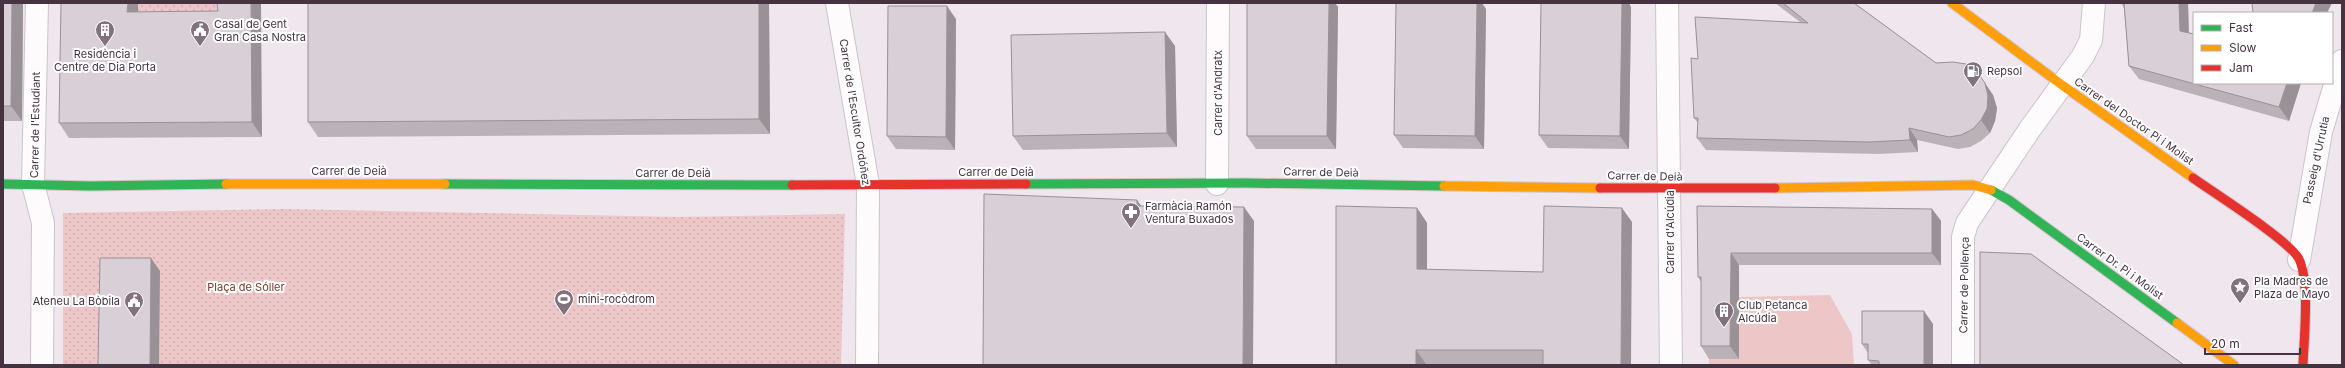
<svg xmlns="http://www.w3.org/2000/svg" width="2345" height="368" font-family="Inter,sans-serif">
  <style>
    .grass { fill: #edc7c8 }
    .park { fill: url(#park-dots) }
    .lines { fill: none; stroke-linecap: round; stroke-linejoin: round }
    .street-casing { stroke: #cec3cb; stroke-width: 24 }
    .fast-casing { stroke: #d5c3cf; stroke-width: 11 }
    .slow-casing { stroke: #d5c3cf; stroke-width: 11 }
    .jam-casing { stroke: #d5c3cf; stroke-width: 11 }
    .street { stroke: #fdfbfc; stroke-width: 22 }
    .fast { stroke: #30b455; stroke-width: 9 }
    .slow { stroke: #ff9f0a; stroke-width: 9 }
    .jam { stroke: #e5322d; stroke-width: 9 }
    .wall { fill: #bbb2b8 }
    .shaded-wall { fill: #989196 }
    .building { fill: #d9cfd6; stroke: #989196 }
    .labels { text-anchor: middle; stroke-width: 4; stroke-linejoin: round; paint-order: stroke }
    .poi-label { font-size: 11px; fill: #453341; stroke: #fff; text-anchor: start }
    .street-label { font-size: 11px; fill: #453341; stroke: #fff }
    .park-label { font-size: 11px; fill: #793824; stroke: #fff }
  </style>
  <defs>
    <pattern id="park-dots" width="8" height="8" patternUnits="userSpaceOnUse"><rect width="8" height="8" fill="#edc7c8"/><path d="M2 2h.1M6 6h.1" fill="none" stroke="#cdabad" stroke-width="1.8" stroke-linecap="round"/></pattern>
  </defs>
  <rect width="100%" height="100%" fill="#f0e6ed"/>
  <path class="grass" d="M1830,295L1852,334L1854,365H1709V359L1739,358V297Z"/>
  <g class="park">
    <path d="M138,3H227L228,26L138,27Z"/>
    <path d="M286,209L680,217L845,214L841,365H63V213Z"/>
  </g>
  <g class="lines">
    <g class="street-casing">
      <g id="street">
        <path d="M37,3L33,184L43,223L42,365"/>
        <path d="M837,3L868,185L867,365"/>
        <path d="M1667,3L1671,365"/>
        <path d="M1217,184L1218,3"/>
        <path d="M2299,260L2321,132L2342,61"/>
        <path d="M1963,365V237L1967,223L2030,129L2083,56L2091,40L2094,3"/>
      </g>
    </g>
    <g class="fast-casing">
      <g id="fast">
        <path d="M3,184L90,186L226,184"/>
        <path d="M445,184L792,185"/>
        <path d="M1026,184L1247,183L1444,186"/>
        <path d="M1991,190L2009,200L2177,323"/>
      </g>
    </g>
    <g class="slow-casing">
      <g id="slow">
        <path d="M1952,3L2062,85L2193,178"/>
        <path d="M226,184H445"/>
        <path d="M1444,186L1600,188"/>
        <path d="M1775,188L1973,185L1991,190"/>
        <path d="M2177,323L2234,365"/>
      </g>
    </g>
    <g class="jam-casing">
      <g id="jam">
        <path d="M2193,178C2214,193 2290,241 2299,259C2310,282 2304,338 2303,365"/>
        <path d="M792,185L1026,184"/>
        <path d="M1600,188H1775"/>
      </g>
    </g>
    <use href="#street" class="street"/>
    <use href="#fast" class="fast"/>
    <use href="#slow" class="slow"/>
    <use href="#jam" class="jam"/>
  </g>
  <g class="wall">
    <path d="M3,3H23L22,121H3Z"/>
    <path d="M138,3V12L218,11L262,137L69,138L59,123Z"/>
    <path d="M769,3L770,134L318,137L308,122Z"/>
    <path d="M1247,3H1335L1338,7L1336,149H1256L1247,136Z"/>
    <path d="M1775,3H1854L1936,63L1993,95L1997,108L1995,121L1990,133L1981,141L1970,147L1958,149L1917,140L1918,152L1878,154L1706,150L1697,138L1698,123L1694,118L1698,59L1800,22Z"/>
    <path d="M2121,3H2188L2189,33L2301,83L2289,121L2139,79L2129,66L2124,8Z"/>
    <path d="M1631,7L1629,149L1548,148L1539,135Z"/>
    <path d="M1486,9L1484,149L1403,148L1394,135Z"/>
    <path d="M956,19L955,150L896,149L887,136Z"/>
    <path d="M1175,46L1177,147L1023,150L1013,136Z"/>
    <path d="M1697,206L1932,209L1941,221V265H1739V359H1709L1701,346V282L1698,277Z"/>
    <path d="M1417,208L1427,223V270L1543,272L1632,222L1543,364L1336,365Z"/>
    <path d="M1933,324V365H1872L1868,360V353L1862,344Z"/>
  </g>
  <g class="shaded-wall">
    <path d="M12,3H23L22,121L11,106Z"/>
    <path d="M128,3H138V27L127,12Z"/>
    <path d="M251,3H261L262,137L252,122Z"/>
    <path d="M759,3H769L770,134L759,119Z"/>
    <path d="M1329,3H1335L1338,7L1336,149L1327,136Z"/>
    <path d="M1477,3H1482L1486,9L1484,149L1475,136Z"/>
    <path d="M1622,3H1629L1631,7L1629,149L1620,136Z"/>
    <path d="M2179,3H2188L2189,44L2180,31Z"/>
    <path d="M2316,3H2332L2327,13H2312Z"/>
    <path d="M947,6L956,19L955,150L946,137Z"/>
    <path d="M1165,32L1175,46L1177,147L1167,133Z"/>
    <path d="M1985,83L1993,95L1997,108L1995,121L1990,133L1981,120Z"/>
    <path d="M2287,83H2301L2289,121L2279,107Z"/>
    <path d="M1909,128L1917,140L1918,152L1910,140Z"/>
    <path d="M1137,200L1147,214L1137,206Z"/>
    <path d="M1244,207L1254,221L1253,365H1243Z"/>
    <path d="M1417,208L1427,223V284L1417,269Z"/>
    <path d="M1622,208L1632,222L1631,365H1621Z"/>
    <path d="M1932,209L1941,221V265L1932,253Z"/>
    <path d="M1731,253L1739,265V359L1730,346Z"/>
    <path d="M151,258L160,271L159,365H150Z"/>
    <path d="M1924,311L1933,324V365H1924Z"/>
    <path d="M1416,350L1426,364V365H1416Z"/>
  </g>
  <g class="building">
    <path d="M3,3H12L11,106H3Z"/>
    <path d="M61,3H128L127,12L218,11L217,3H251L252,122L59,123Z"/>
    <path d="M308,3H759V119L308,122Z"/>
    <path d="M1247,3H1329L1327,136H1247Z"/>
    <path d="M1396,3H1477L1475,136L1394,135Z"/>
    <path d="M1541,3H1622L1620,136L1539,135Z"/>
    <path d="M1783,3H1854L1936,63L1953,62L1966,64L1977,72L1985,83L1988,96L1987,109L1981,120L1973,129L1961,135L1949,137L1909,128L1910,140L1870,142L1697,138L1698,118H1694L1691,58L1698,59L1695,17L1808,23Z"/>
    <path d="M2124,3H2179L2180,31L2194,34V83H2287L2279,107L2129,66Z"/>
    <path d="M2252,3H2316L2312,13H2253Z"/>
    <path d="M888,6H947L946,137L887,136Z"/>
    <path d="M1165,32L1167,133L1013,136L1011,35Z"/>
    <path d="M984,194L1137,200V206L1244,207L1243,365H983Z"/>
    <path d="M1336,206L1417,208V269L1543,272L1544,206L1622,208L1621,365H1543V350H1416V365H1336Z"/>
    <path d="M1697,206L1932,209V253H1731L1730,346H1701V277H1698Z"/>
    <path d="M1980,252L2031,254L2184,365H1980Z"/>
    <path d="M100,258H151L150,365H98Z"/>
    <path d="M1862,311H1924V365H1879V361L1868,360V344H1862Z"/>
  </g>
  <defs>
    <g id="building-pin" transform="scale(1)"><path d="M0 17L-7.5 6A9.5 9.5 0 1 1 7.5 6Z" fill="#81727d" stroke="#fff"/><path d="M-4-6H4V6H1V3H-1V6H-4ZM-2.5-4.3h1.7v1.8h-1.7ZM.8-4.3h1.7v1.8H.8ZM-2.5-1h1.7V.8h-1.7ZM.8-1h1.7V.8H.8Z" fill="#fff"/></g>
    <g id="civic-pin" transform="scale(1)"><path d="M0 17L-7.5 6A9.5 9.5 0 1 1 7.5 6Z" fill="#81727d" stroke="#fff"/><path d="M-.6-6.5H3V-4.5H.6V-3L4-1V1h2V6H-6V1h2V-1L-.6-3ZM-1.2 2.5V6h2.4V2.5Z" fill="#fff"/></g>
    <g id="fuel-pin" transform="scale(1)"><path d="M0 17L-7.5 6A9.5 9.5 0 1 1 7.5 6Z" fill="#81727d" stroke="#fff"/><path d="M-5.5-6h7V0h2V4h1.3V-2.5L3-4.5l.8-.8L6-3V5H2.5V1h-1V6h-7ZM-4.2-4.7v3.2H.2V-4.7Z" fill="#fff"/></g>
    <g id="pharmacy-pin" transform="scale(1)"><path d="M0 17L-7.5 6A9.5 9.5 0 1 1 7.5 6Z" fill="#81727d" stroke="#fff"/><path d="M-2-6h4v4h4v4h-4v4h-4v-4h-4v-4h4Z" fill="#fff"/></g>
    <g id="sight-pin" transform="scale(1)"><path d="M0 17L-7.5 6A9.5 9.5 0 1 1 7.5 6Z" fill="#81727d" stroke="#fff"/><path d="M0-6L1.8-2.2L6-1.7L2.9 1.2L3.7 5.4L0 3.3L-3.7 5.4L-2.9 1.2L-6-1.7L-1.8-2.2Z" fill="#fff"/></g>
    <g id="stadium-pin" transform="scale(1)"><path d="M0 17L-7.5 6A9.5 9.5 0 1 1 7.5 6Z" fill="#81727d" stroke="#fff"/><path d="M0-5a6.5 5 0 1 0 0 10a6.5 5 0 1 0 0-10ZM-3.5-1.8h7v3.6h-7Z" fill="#fff"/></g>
  </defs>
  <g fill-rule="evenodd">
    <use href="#building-pin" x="105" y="30"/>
    <use href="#civic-pin" x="200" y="30"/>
    <use href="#fuel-pin" x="1973" y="71"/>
    <use href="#pharmacy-pin" x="1131" y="212"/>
    <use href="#sight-pin" x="2240" y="287"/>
    <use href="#stadium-pin" x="564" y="299"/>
    <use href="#civic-pin" x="134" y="301"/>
    <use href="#building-pin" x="1724" y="311"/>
  </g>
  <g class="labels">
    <g class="poi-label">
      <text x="214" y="28">Casal de Gent<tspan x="214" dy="13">Gran Casa Nostra</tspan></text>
      <text x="105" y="58" text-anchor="middle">Residència i<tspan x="105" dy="13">Centre de Dia Porta</tspan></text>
      <text x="1987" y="75">Repsol</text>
      <text x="1145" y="210">Farmàcia Ramón<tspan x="1145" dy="13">Ventura Buxados</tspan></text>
      <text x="2254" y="285">Pla Madres de<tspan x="2254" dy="13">Plaza de Mayo</tspan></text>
      <text x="578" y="303">mini-rocòdrom</text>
      <text x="120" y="305" text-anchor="end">Ateneu La Bòbila</text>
      <text x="1738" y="309">Club Petanca<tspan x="1738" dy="13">Alcúdia</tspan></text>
    </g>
    <g class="street-label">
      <text transform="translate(1218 93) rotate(-90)" y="4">Carrer d'Andratx</text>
      <text transform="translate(855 112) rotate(81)" y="4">Carrer de l'Escultor Ordóñez</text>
      <text transform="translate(2134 121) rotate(35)" y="4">Carrer del Doctor Pi i Molist</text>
      <text transform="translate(35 125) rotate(-89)" y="4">Carrer de l'Estudiant</text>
      <text transform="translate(2316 160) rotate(-78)" y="4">Passeig d'Urrutia</text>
      <text x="349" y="175">Carrer de Deià</text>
      <text x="996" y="176">Carrer de Deià</text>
      <text transform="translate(1321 172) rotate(1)" y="4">Carrer de Deià</text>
      <text x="673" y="177">Carrer de Deià</text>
      <text transform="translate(1645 176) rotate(1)" y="4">Carrer de Deià</text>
      <text transform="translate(1670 232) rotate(-90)" y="4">Carrer d'Alcúdia</text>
      <text transform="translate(2120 266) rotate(36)" y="4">Carrer Dr. Pi i Molist</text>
      <text transform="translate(1964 285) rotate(-89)" y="4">Carrer de Pollença</text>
    </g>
    <g class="park-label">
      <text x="246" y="291">Plaça de Sóller</text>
    </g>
  </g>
  <rect width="2345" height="368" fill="none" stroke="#453341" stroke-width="8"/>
  <rect x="2193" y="12" width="140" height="72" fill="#ffffff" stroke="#b5adb3"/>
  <rect x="2201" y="25" width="20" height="6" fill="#30b455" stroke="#b5adb3"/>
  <text x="2229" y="32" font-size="12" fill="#453341">Fast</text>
  <rect x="2201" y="45" width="20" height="6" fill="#ff9f0a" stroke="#b5adb3"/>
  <text x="2229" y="52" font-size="12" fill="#453341">Slow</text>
  <rect x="2201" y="65" width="20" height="6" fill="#e5322d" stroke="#b5adb3"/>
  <text x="2229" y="72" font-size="12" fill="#453341">Jam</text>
  <path d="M2205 348v6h95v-6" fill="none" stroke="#453341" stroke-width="2"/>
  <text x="2211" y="348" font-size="12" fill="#453341" stroke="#ffffff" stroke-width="3" paint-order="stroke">20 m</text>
</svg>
